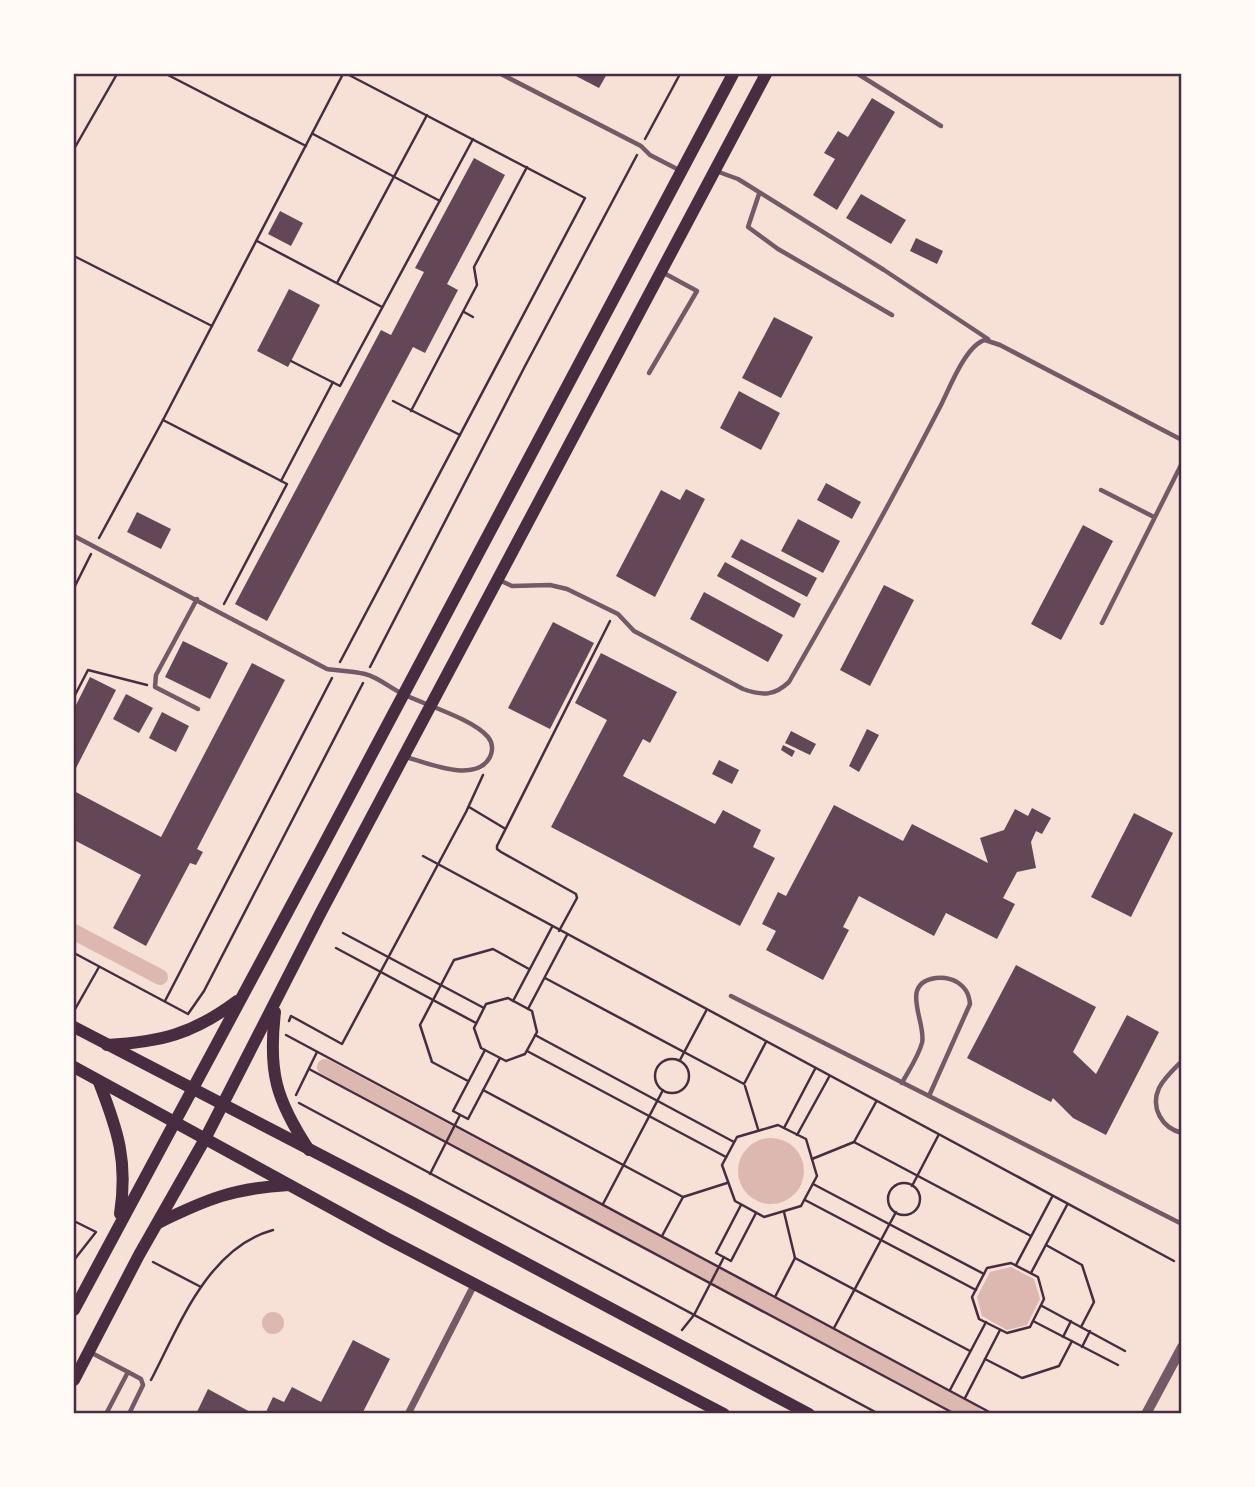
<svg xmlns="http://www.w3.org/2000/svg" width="1255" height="1487" font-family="'DM Sans',sans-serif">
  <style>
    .water { fill: #dcb8b0 }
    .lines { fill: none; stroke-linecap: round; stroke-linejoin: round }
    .canal { stroke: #dcb8b0; stroke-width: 16 }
    .building { fill: #644757 }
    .path { stroke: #4a2c40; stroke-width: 2.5 }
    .service { stroke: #755966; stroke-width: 4.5 }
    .minor { stroke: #755966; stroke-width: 7 }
    .tertiary { stroke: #755966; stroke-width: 10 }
    .secondary { stroke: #4a2c40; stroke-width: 12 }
    .primary { stroke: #4a2c40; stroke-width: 12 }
    .neatline { fill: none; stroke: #4a2c40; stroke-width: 2.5 }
  </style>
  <rect width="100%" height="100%" fill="#f7e1d7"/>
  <g class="water">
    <circle cx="771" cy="1171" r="33"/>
    <path d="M1011,1267L1034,1279L1040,1299L1027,1325L1007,1330L982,1316L977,1297L990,1272Z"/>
    <circle cx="273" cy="1323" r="11"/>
  </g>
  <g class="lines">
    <g class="canal">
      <path d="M74,932L160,977"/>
      <path d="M325,1067L974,1414"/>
    </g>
  </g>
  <g class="building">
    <path d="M572,74H607L599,88Z"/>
    <path d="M872,98L895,112L837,210L813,195L835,159L824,153L838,131L848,137Z"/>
    <path d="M474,158L505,175L447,284L458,290L425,353L413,347L267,621L235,604L381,330L391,335L424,272L415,268Z"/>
    <path d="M861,194L906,220L891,244L846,218Z"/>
    <path d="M280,211L303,223L291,246L268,234Z"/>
    <path d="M916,238L943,251L937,264L910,251Z"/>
    <path d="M289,289L320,305L288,367L257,351Z"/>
    <path d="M774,317L813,337L781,398L742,378Z"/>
    <path d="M739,391L780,413L761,450L720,428Z"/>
    <path d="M826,483L861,502L852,519L817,500Z"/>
    <path d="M686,489L705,499L655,597L616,576L661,490L680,500Z"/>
    <path d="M137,512L171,529L161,549L127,532Z"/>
    <path d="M798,519L840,541L823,573L781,551Z"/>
    <path d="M1083,525L1113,541L1061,640L1031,624Z"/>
    <path d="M741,539L817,578L807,597L731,557Z"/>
    <path d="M725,562L801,604L794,618L717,576Z"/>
    <path d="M884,585L914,600L870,686L840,670Z"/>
    <path d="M704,592L783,635L768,662L690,619Z"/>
    <path d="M553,622L594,643L550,729L508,708Z"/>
    <path d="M183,641L228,663L210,699L165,677Z"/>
    <path d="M601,653L677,692L650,743L643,739L623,776L715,824L723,810L761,830L753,847L775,858L740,926L551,827L607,720L575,703Z"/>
    <path d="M252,663L285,680L197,849L203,852L196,865L190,863L146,946L113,928L141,875L74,840V791L161,837Z"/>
    <path d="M90,677L116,690L74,772V709Z"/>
    <path d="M126,694L153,708L139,733L113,719Z"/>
    <path d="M162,712L189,726L176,752L149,738Z"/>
    <path d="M867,729L879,735L859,772L849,766Z"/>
    <path d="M791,731L816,744L810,755L785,743Z"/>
    <path d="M783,745L795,751L792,757L781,750Z"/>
    <path d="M719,760L739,770L732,784L712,774Z"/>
    <path d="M834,805L903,841L912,824L988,863L980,838L1004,830L1015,809L1028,816L1032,808L1051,818L1042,834L1036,831L1031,842L1036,868L1017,872L1003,898L1015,904L997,939L946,913L934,936L859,896L843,927L849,930L823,980L766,950L776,931L762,924L778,892L786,896Z"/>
    <path d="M1134,813L1173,833L1131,917L1091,897Z"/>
    <path d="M1016,965L1096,1007L1073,1052L1096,1074L1127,1015L1159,1032L1106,1135L1073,1118L1053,1098L1051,1102L967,1058Z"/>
    <path d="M353,1340L390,1359L362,1414H265L273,1397L284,1402L292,1387L321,1402Z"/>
    <path d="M208,1389L254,1414H196Z"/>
  </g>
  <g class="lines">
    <g class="path">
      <path d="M166,74L306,146"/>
      <path d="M313,134L440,201"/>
      <path d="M645,139L680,74"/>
      <path d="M74,149L117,74"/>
      <path d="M257,241L382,307"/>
      <path d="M74,256L212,326"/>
      <path d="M337,283L427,115"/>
      <path d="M464,312L473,317"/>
      <path d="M291,361L340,386L473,139"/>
      <path d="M393,401L460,435"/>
      <path d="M411,411L477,285L474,267L527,167"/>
      <path d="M163,420L287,484L224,604"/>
      <path d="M281,481L333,382"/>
      <path d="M99,538L163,420L343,74"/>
      <path d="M74,588L91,554"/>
      <path d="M340,662L585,198L347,74"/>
      <path d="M370,667L524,368L637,155"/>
      <path d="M74,697L88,670L147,685"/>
      <path d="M469,807L504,828"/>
      <path d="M423,856L1174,1261"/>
      <path d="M559,931L577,898L576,894L501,852L497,849V846L610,621"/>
      <path d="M343,933L484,1008"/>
      <path d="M336,948L476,1023"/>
      <path d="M74,953L188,1014L204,991L363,683"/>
      <path d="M545,978L744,1084L766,1042"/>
      <path d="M508,998L532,1011L537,1032L525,1054L506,1061L481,1048L474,1028L486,1004Z"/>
      <path d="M165,1001L332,678"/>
      <path d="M513,1001L552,927"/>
      <path d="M528,1009L567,935"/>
      <path d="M74,1011L99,967"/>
      <path d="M289,1021L291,1016L342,1044L466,812L483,775"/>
      <path d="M286,1035L993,1414"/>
      <path d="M535,1035L734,1142"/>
      <path d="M485,1050L453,1111L468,1119L500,1058"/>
      <path d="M527,1051L726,1157"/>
      <circle cx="672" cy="1076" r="17"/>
      <path d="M680,1060L706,1011"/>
      <path d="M309,1069L955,1414"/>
      <path d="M468,1081L432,1062L420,1025L454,960L493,949L529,969"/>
      <path d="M745,1086L758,1129"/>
      <path d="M483,1090L683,1197L727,1183"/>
      <path d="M296,1095L317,1052"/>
      <path d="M299,1103L879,1414"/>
      <path d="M778,1125L806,1139L817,1176L801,1206L764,1217L735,1201L722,1165L737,1137Z"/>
      <path d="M784,1128L815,1069"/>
      <path d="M797,1135L829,1077"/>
      <path d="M854,1142L1031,1236"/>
      <path d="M812,1159L854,1142L876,1102"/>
      <path d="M430,1174L460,1115"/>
      <circle cx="904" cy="1199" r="16"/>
      <path d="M813,1184L984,1274"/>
      <path d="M912,1186L938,1136"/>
      <path d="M805,1200L976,1290"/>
      <path d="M603,1204L663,1090"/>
      <path d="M741,1205L716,1253L731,1261L756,1213"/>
      <path d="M784,1212L795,1258L970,1351"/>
      <path d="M74,1221L96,1232L74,1260"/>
      <path d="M662,1236L683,1197"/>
      <path d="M1046,1245L1082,1265L1094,1302L1081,1327"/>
      <path d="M153,1262L201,1287"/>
      <path d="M1011,1263L1038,1277L1044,1299L1030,1327L1007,1333L979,1319L972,1297L987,1268Z"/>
      <path d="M1016,1265L1052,1197"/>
      <path d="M1031,1273L1067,1205"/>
      <path d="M775,1297L795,1258"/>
      <path d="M1042,1306L1125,1351"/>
      <path d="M1033,1321L1118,1365"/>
      <path d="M834,1328L896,1212"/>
      <path d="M682,1330L694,1315L724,1257"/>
      <path d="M1063,1337L1071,1321"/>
      <path d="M1082,1347L1090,1331"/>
      <path d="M985,1359L1022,1378L1059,1366L1072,1341"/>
      <path d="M151,1380C180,1324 208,1248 273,1230"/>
      <path d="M950,1390L986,1322"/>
      <path d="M965,1398L1000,1330"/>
    </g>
    <g class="service">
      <path d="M501,74L641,146L650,155L681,171"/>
      <path d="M858,74L941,126"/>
      <path d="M716,171L738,179L884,270L988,339"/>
      <path d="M759,194L748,227L778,249L892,315"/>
      <path d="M649,373L697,291L662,272"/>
      <path d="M1101,490L1154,517"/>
      <path d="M74,536L327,669C340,671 353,671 365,674C378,677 390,688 403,694C425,705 473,719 488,737C493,743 493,751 490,757C476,784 427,763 406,757"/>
      <path d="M499,580L512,586L550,585L567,589L618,614L634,631L743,689C763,696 774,696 789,682C842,590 893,498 941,405C950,387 966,345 985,340L1000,345L1182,440"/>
      <path d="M197,599L156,675L155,687L198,709"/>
      <path d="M1102,623L1182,463"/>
      <path d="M731,996L929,1096"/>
      <path d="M1182,1061C1174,1069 1164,1078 1159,1088C1150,1108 1162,1128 1182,1133"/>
      <path d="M902,1083C909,1070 918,1057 922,1043C927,1023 898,983 936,978C943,977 950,978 957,982C966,988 969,994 970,1004L929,1096L1182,1224"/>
      <path d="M90,1352L128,1372L106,1414"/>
      <path d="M128,1372L141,1379L143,1385L129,1414"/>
    </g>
    <path class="minor" d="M408,1414L475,1283"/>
    <path class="tertiary" d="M1146,1414L1182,1347"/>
    <g class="secondary">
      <path d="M74,1027L415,1204L809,1414"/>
      <path d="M74,1067L388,1239L724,1414"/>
    </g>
    <g class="primary">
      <path d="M275,1012C268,1072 276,1100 309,1150"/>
      <path d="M107,1045C161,1042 193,1034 237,1001"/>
      <path d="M99,1082C118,1131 128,1161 120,1214"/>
      <path d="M158,1223C207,1199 234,1188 289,1185"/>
      <path d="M74,1310L323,846L733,74"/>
      <path d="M74,1380L139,1255L205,1139L321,912L766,74"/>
    </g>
  </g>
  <rect width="1255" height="1487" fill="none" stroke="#fffaf5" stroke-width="150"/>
  <rect x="75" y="75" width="1105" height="1337" class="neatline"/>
</svg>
